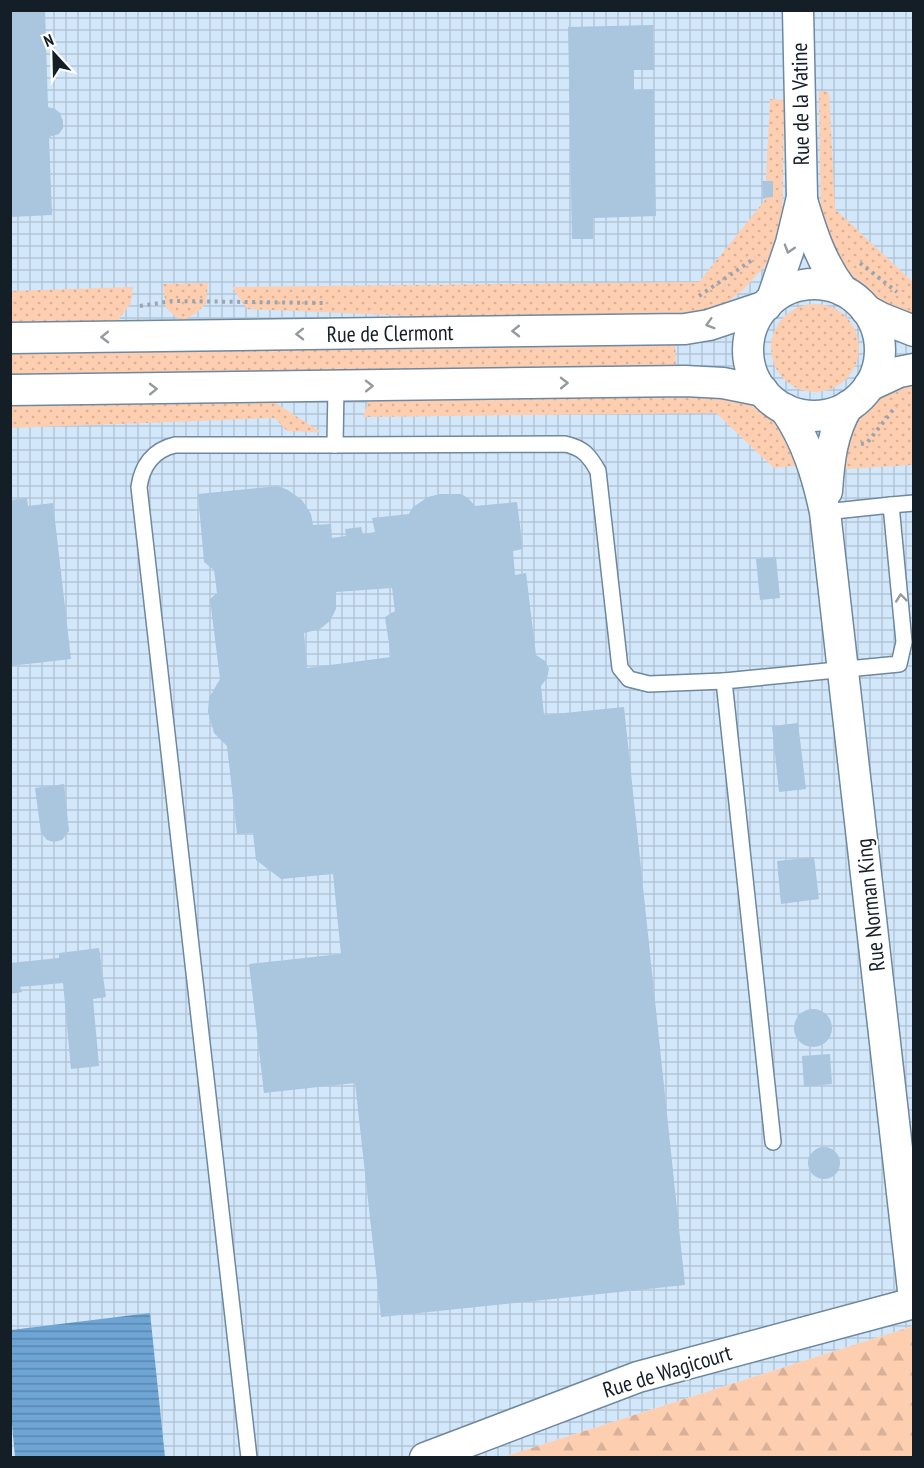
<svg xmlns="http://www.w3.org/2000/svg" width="924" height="1468" font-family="'PT Sans Narrow',sans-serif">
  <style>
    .industrial { fill: url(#industrial-grid) }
    .grass { fill: url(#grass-dots) }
    .forest { fill: url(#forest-firs) }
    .water { fill: url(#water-rules) }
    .building { fill: #aac5de; fill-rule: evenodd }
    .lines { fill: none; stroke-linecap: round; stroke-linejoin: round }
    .service-casing { stroke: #6e889f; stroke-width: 18 }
    .minor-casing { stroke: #6e889f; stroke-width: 33 }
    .path { stroke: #9ba5b0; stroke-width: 4; stroke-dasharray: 3 4.5; stroke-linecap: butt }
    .service { stroke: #fff; stroke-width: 15 }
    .minor { stroke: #fff; stroke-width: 30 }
    .oneway { stroke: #959a9e }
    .labels { text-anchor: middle; stroke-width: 4.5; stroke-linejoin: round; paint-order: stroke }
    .street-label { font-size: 22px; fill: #141e27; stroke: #fff }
  </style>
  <defs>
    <pattern id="industrial-grid" width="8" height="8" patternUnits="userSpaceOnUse" patternTransform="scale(1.5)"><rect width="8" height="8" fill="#d3e7fa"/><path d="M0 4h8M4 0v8" fill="none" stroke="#b4c6d6"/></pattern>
    <pattern id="grass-dots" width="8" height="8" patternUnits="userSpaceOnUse" patternTransform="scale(1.5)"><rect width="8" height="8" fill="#feceb1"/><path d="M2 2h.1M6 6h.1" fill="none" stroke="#d9b098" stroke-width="1.8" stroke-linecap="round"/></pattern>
    <pattern id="forest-firs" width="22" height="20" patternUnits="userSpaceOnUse" patternTransform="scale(1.5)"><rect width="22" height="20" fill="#feceb1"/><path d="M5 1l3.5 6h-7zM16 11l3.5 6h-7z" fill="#d9b098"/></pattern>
    <pattern id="water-rules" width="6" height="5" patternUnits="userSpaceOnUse" patternTransform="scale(1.5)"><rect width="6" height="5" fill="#6fa5d5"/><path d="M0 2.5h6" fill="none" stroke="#5a86ad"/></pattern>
  </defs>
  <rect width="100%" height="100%" fill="#e4effa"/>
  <path class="industrial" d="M10,11H913V1326L503,1457H11Z"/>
  <g class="grass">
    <path d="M819,91L829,92L835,209L913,282V322L873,300L844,272L821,216Z"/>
    <path d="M770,99L784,100L782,231L767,264L743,290L720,308L694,317L534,321L247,309L232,287L699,282L765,200Z"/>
    <path d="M208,283L206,304L196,313L186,319L177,318L166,308L163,284Z"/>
    <path d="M133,287L131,303L116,323L11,325L10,291Z"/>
    <circle cx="815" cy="348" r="44"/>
    <path d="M675,338L676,368L11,379L10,350Z"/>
    <path d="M913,384V465L832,470C840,454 851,424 861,411C873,394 894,386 913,384Z"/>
    <path d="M688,394C704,395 753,397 766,406C779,415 795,450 803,465L774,468L716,413L363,417L369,399Z"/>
    <path d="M268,398L321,432L287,431L275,418L11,428L10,406Z"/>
  </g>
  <path class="forest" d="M913,1326V1457H503Z"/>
  <path class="water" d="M150,1313L165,1457H15L10,1403L11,1330Z"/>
  <g class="building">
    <path d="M10,10H45L48,107L55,109L60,113L63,121V128L59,134L49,137L52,215L10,217Z"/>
    <path d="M653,25L654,70H634V90L654,89L656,216L593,218V239H572L568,27Z"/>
    <path d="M762,181H773V197L763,198Z"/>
    <path d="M277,486L288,490L302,500L311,514L313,525L331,524L332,538L346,536L345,529L361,527L363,534L375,532L372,518L409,514L413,507L428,497L440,494H461L468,498L475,506L517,502L523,549L513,551L515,575L526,573L536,655L545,661L549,669L547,678L541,686L544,715L624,707L685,1285L381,1317L355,1083L264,1093L249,964L341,954L333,874L281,879L256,860L253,833L237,834L227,746L214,733L208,712L209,698L220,679L210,599L217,593L214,570L204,562L198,494ZM392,588L395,611L385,617L391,657L307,668L304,633L320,629L330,621L336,609V592Z"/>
    <path d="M27,498L28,506L53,503L71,659L10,666V500Z"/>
    <path d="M776,557L780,598L760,600L756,559Z"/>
    <path d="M798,723L806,789L779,792L772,726Z"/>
    <path d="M64,784L69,831L62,840L54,842L47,840L41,833L35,788Z"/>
    <path d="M814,857L819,899L781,904L777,861Z"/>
    <path d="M99,948L106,997L93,999L99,1066L71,1069L63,983L20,987L22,992L10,994V963L59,958V953Z"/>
    <circle cx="813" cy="1028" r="19"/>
    <path d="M830,1054L832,1084L804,1087L802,1056Z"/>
    <circle cx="824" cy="1163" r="16"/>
  </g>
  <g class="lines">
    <g class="service-casing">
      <g id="service">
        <path d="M336,386L335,445L565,444C583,448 589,455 598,471L620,668L629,679L649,684L724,681"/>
        <path d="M891,505L914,503"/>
        <path d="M773,1142L724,681L899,664L904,642L891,505L825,512"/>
        <path d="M249,1458L139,487C142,466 153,450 175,445H335"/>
      </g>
    </g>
    <g class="minor-casing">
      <g id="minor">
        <path d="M802,200C812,233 821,262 842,290"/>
        <circle cx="814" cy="350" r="66"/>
        <path d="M772,299L791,243L802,197L798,10"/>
        <path d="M866,310L881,318L914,331"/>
        <path d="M10,338L685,329L709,325L766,306"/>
        <path d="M869,386L899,372L914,369"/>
        <path d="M10,390L685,381L723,383L763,391"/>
        <path d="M785,409C807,441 817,475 825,512L914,1299"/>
        <path d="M827,491C829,461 832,432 848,406"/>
        <path d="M425,1458L638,1377L914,1303"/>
      </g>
    </g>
    <g class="path">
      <path d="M860,263L897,292"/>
      <path d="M699,296L755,258"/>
      <path d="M140,306L172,301L324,303"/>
      <path d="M861,444L867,443L896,406"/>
    </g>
    <use href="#service" class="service"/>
    <use href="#minor" class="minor"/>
  </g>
  <defs><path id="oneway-chevron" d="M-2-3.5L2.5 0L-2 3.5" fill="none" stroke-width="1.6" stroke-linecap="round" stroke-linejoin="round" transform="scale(1.5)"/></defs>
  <g class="oneway">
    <use href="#oneway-chevron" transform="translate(789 249) rotate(107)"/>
    <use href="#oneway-chevron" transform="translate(710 324) rotate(164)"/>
    <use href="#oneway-chevron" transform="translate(516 331) rotate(179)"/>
    <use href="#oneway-chevron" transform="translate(300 334) rotate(179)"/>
    <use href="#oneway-chevron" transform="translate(105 337) rotate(179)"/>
    <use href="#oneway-chevron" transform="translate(564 383) rotate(-1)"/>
    <use href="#oneway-chevron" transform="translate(369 386) rotate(-1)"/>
    <use href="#oneway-chevron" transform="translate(153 389) rotate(-1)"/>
    <use href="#oneway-chevron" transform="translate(901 598) rotate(-96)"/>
  </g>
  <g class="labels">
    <g class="street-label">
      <text transform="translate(800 104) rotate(-91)" y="8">Rue de la Vatine</text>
      <text transform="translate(390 333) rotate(-1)" y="8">Rue de Clermont</text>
      <text transform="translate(870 905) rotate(-96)" y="8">Rue Norman King</text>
      <text transform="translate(667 1371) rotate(-17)" y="8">Rue de Wagicourt</text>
    </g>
  </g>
  <rect width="924" height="1468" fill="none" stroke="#141e27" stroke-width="24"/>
  <g transform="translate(54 54) rotate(338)" stroke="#ffffff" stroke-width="4.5" paint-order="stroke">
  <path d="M0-4.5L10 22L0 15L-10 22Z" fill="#141e27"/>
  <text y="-9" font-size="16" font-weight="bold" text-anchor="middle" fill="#141e27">N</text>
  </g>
</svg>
